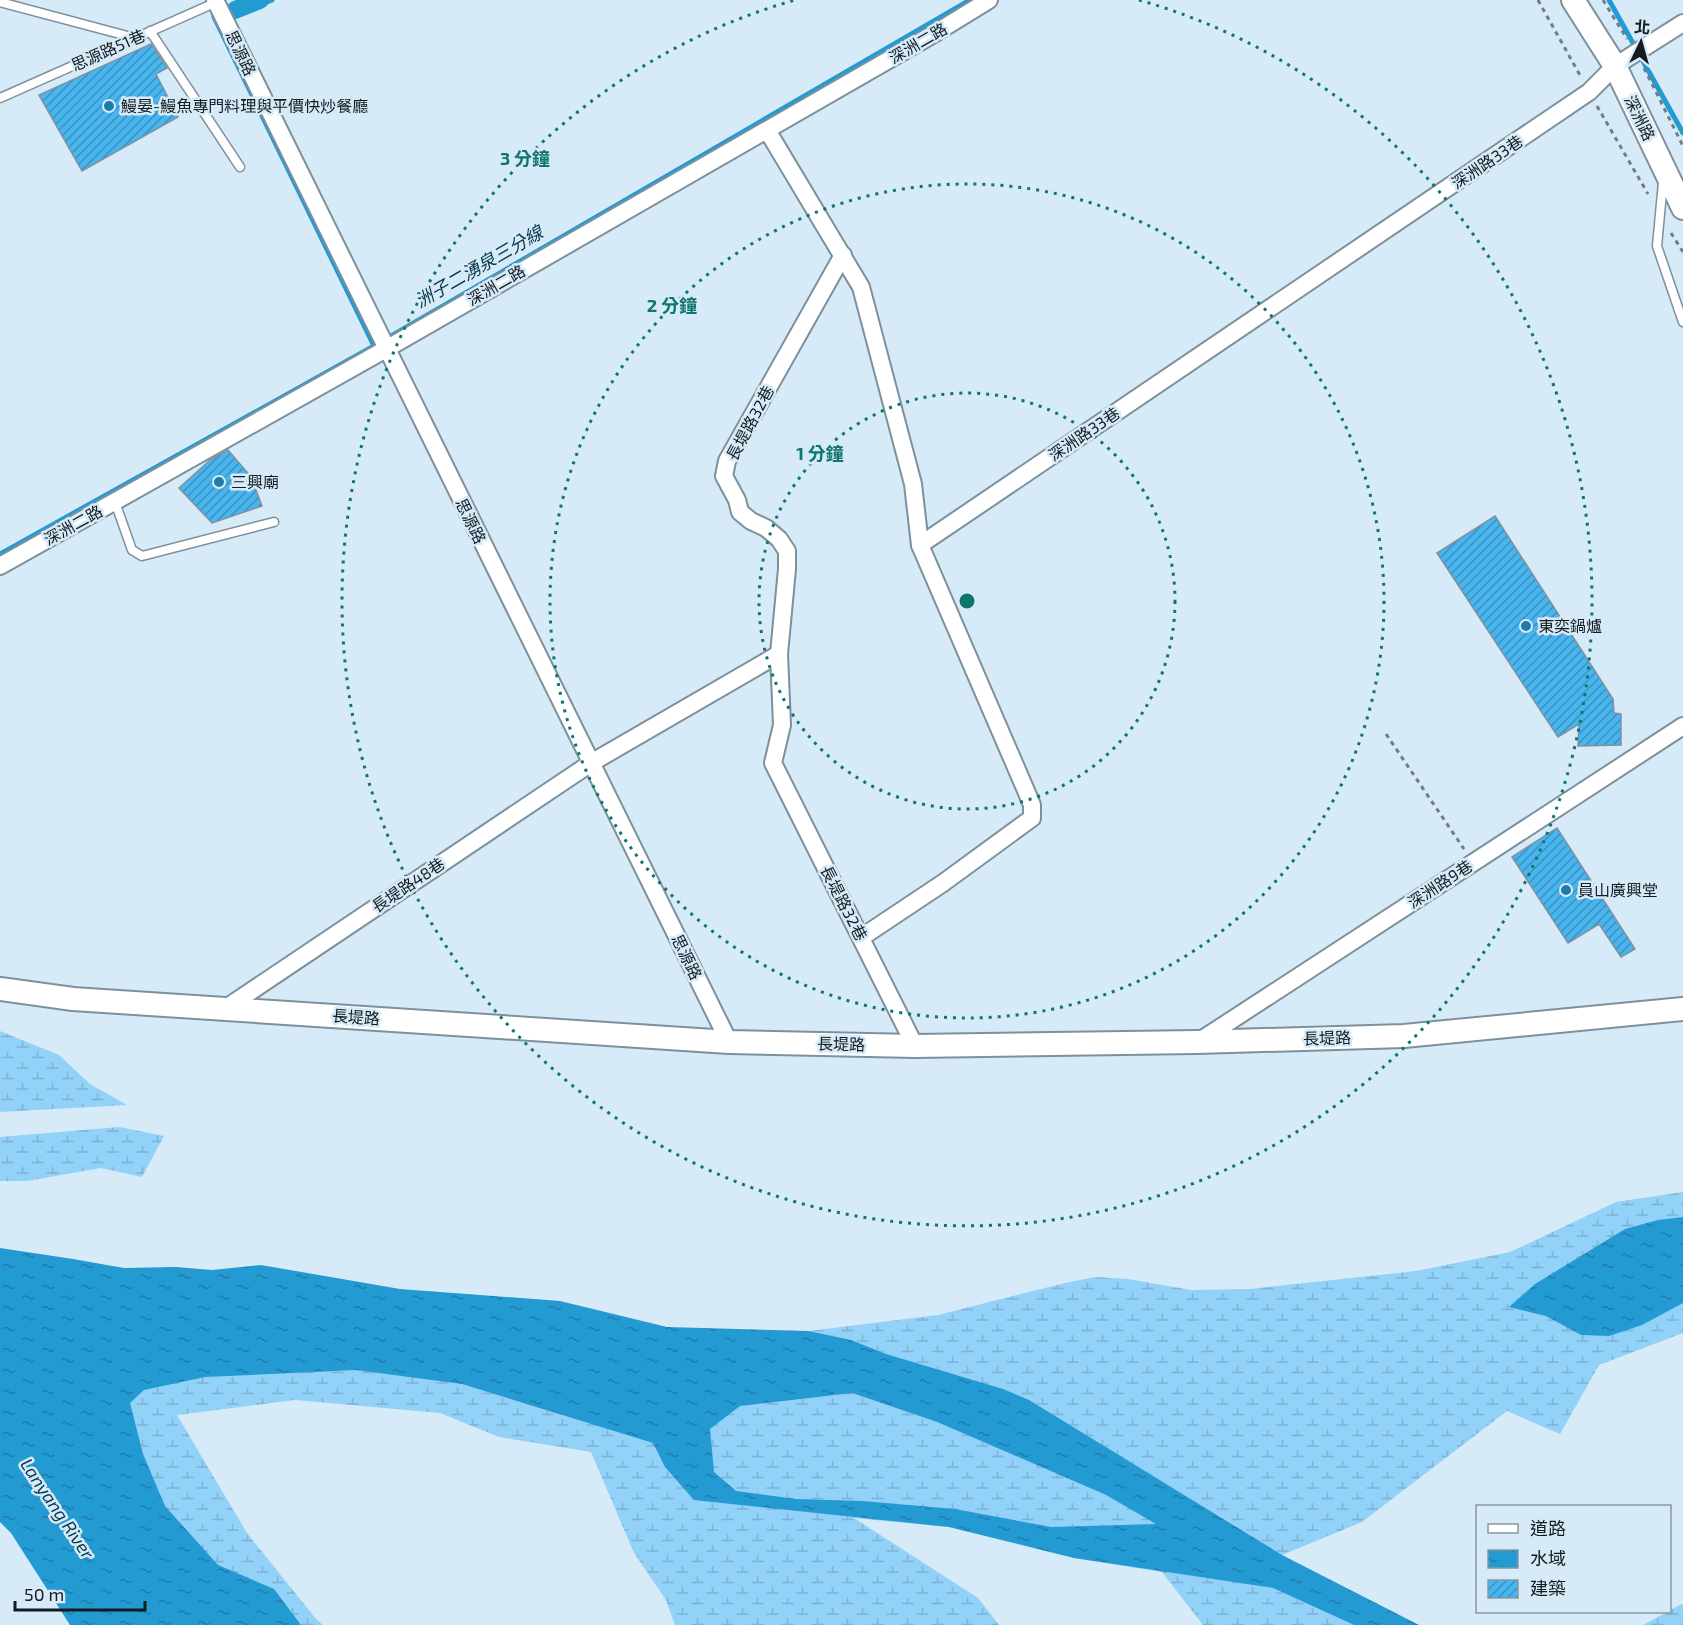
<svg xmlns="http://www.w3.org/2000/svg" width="1683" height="1625" font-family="'Exo 2','Noto Sans TC',sans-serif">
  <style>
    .wetland { fill: url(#wetland-marsh) }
    .water { fill: url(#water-ripples); fill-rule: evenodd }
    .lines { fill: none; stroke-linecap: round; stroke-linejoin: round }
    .stream { stroke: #249ad3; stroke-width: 5 }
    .canal { stroke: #249ad3; stroke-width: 18 }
    .building { fill: url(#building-hatch); stroke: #7f929e; stroke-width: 1.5 }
    .lane-casing { stroke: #7d909c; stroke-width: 11 }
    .street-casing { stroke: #7d909c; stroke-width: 20 }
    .secondary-casing { stroke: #7d909c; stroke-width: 26 }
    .path { stroke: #707e86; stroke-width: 3; stroke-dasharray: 4.5 4.5; stroke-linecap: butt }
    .lane { stroke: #fff; stroke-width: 8 }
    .street { stroke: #fff; stroke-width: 16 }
    .secondary { stroke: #fff; stroke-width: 22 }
    .ring { fill: none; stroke: #0f766e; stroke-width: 3; stroke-dasharray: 3 6 }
    .poi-dot { fill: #1f7ba9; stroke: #d6eaf7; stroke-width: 2 }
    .labels { text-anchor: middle; stroke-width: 5; stroke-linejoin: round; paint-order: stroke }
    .street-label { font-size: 16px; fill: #141c20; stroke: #d6eaf7 }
    .poi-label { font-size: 16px; fill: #141c20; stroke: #d6eaf7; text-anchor: start }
    .water-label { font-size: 18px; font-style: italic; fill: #07374e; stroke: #d6eaf7 }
    .centre { fill: #0f766e; stroke: #d6eaf7; stroke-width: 3 }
    .ring-label { font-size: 18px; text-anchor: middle; font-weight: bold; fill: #0f766e; stroke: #d6eaf7; stroke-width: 5; stroke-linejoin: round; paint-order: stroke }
  </style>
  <defs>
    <pattern id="wetland-marsh" width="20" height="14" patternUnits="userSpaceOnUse" patternTransform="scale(1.5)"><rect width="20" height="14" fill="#92d1f8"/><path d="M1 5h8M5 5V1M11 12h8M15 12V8" fill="none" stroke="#7db3d4"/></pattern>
    <pattern id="water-ripples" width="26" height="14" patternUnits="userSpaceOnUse" patternTransform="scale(1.5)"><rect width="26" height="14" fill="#249ad3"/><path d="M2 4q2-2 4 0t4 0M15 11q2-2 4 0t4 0" fill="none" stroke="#1e7dab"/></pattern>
    <pattern id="building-hatch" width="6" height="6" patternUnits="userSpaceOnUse" patternTransform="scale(1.5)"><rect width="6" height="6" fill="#48b5ef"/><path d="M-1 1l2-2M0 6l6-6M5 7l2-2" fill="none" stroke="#3b92c1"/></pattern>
  </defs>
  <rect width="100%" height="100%" fill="#d6eaf7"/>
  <g class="wetland">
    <path d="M0,1031L59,1055L90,1084L127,1105L0,1112Z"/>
    <path d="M119,1127L164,1136L142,1177L101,1168L27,1181H0V1137Z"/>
    <path d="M1683,1192V1333L1599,1365L1560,1434L1507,1411L1362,1522L1282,1555L851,1340L809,1331L938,1315L1065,1283L1095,1277L1128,1279L1191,1290L1250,1289L1416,1271L1510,1252L1616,1202Z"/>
    <path d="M0,1284L852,1393L937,1422L1106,1495L1273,1588L1354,1625H1203L1162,1572L1074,1558L949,1527L854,1518L978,1598L999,1625H675L666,1600L634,1553L591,1452L499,1437L440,1413L295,1400L177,1415L247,1533L316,1619L323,1625H225Z"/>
    <path d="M1683,1604V1625H1643L1680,1605Z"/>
  </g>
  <g class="water">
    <path d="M1683,1217V1303L1642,1325L1609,1336L1581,1335L1546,1316L1509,1307L1535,1284L1625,1229L1658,1220Z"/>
    <path d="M0,1248L73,1259L124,1268L176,1267L212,1270L261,1265L400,1289L560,1301L667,1327L809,1331L851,1340L886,1354L1003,1389L1029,1400L1282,1555L1419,1625H1354L1273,1588L1074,1558L949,1527L694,1500L665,1467L653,1443L462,1384L356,1370L205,1377L144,1390L130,1403L143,1454L165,1506L218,1565L274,1589L301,1625H70L11,1533L0,1522ZM852,1393L937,1422L1106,1495L1156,1524L1051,1527L955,1509L862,1501L796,1499L736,1491L714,1472L710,1429L740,1406Z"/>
  </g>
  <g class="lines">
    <g class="stream">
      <path d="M1609,0L1683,133"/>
      <path d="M238,14L272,0"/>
      <path d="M214,17L374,346"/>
      <path d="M0,554L374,346L970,0"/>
    </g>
    <path class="canal" d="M235,10L260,0"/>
  </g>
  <g class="building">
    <path d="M151,44L167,68L156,74L178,117L82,171L39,95Z"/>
    <path d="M228,450L251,477L262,506L212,523L179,488L210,460Z"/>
    <path d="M1495,516L1613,699L1614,713L1621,714V745L1578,746L1579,724L1558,737L1437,553Z"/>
    <path d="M1557,828L1635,949L1621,957L1599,924L1568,943L1512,857Z"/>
  </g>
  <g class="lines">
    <g class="lane-casing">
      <g id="lane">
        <path d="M0,2L135,38"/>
        <path d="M150,31L240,167"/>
        <path d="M0,98L219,1"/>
        <path d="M1663,182L1657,246L1683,322"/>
        <path d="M115,502L132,550L142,556L274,522"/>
      </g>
    </g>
    <g class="street-casing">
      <g id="street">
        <path d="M215,0L729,1042"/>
        <path d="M767,130L861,287L913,484L920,545L1589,92L1615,66L1683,23"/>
        <path d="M0,566L386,349L937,32L989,0"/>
        <path d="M779,654L787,569V551L779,539L766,528L751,521L740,512L737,500L724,476L727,461L843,255"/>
        <path d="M862,937L943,883L1032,818V805L1027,793L920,545"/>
        <path d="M226,1008L591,763L779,654L782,725L773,763L915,1046"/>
        <path d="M1198,1042L1683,726"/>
      </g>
    </g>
    <g class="secondary-casing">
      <g id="secondary">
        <path d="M1573,0L1615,66L1683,208"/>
        <path d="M0,989L73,999L729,1042L915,1046L1197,1042L1404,1036L1683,1009"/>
      </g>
    </g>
    <g class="path">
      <path d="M1538,0L1581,77"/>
      <path d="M1603,0L1627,39"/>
      <path d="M1644,68L1683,146"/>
      <path d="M1597,106L1648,194"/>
      <path d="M1671,233L1683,252"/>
      <path d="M1386,734L1464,849"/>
    </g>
    <use href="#lane" class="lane"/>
    <use href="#street" class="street"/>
    <use href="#secondary" class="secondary"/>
  </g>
  <g class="ring">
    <circle cx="967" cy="601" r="208"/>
    <circle cx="967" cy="601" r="417"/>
    <path d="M1139 0A625 625 0 1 1 795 0"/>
  </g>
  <g class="poi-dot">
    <circle cx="109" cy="106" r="6"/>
    <circle cx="219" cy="482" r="6"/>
    <circle cx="1526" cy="626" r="6"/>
    <circle cx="1566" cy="890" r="6"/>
  </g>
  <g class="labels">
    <g class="street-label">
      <text transform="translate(918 43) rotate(-30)" y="6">深洲二路</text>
      <text transform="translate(108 50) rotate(-24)" y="6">思源路51巷</text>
      <text transform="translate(241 53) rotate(64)" y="6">思源路</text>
      <text transform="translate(1640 118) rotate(64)" y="6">深洲路</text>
      <text transform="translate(1487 162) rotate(-34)" y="6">深洲路33巷</text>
      <text transform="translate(496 285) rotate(-30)" y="6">深洲二路</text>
      <text transform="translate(750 423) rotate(-62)" y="6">長堤路32巷</text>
      <text transform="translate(1084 434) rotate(-34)" y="6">深洲路33巷</text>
      <text transform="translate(471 521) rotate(64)" y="6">思源路</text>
      <text transform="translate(73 525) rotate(-29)" y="6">深洲二路</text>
      <text transform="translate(1440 884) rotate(-33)" y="6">深洲路9巷</text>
      <text transform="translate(408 885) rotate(-34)" y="6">長堤路48巷</text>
      <text transform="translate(844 903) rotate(63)" y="6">長堤路32巷</text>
      <text transform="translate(687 957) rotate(64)" y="6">思源路</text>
      <text transform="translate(356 1017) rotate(4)" y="6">長堤路</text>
      <text transform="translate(1327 1038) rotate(-2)" y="6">長堤路</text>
      <text transform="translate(841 1044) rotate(1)" y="6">長堤路</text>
    </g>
    <g class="poi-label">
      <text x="121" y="112">鰻晏-鰻魚專門料理與平價快炒餐廳</text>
      <text x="231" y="488">三興廟</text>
      <text x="1538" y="632">東奕鍋爐</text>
      <text x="1578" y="896">員山廣興堂</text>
    </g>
    <g class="water-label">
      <text transform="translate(479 267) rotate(-30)" y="6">洲子二湧泉三分線</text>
      <text transform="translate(57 1509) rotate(56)" y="6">Lanyang River</text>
    </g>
  </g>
  <circle cx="967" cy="601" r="9" class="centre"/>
  <g class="ring-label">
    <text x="525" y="165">3 分鐘</text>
    <text x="672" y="312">2 分鐘</text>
    <text x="820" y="460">1 分鐘</text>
  </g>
  <rect x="1476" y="1505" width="195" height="108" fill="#d6eaf7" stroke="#8898a1" stroke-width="1.5"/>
  <rect x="1488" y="1524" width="30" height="9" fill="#ffffff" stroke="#8898a1" stroke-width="1.5"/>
  <text x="1530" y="1535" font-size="18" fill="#141c20">道路</text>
  <rect x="1488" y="1550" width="30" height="18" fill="url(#water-ripples)" stroke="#8898a1" stroke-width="1.5"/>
  <text x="1530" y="1565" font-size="18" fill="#141c20">水域</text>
  <rect x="1488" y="1580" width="30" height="18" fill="url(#building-hatch)" stroke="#8898a1" stroke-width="1.5"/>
  <text x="1530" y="1595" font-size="18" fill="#141c20">建築</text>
  <g transform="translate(1641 42) rotate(5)" stroke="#d6eaf7" stroke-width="4.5" paint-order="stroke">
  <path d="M0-4.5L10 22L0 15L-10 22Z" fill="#141c20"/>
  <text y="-9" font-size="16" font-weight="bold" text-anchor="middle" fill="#141c20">北</text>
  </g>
  <path d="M15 1601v9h130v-9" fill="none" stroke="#141c20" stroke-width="3"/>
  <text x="24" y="1601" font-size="18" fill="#141c20" stroke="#d6eaf7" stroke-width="4.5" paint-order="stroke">50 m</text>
</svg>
